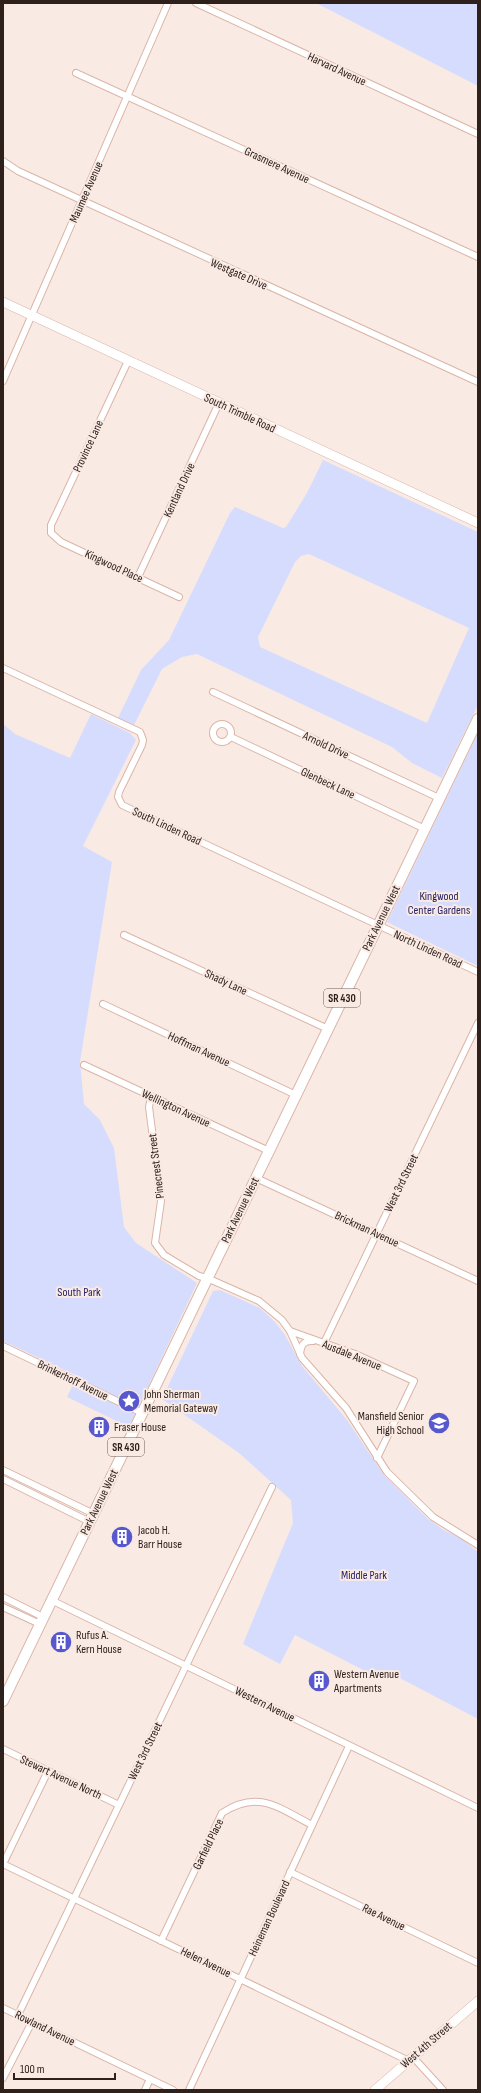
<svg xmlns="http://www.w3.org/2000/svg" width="481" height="2093" font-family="'Sofia Sans Condensed',sans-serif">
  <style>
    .green { fill: #d6dcfd; fill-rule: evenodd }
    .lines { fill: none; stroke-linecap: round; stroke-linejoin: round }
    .street-casing { stroke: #dab5a7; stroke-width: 8 }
    .secondary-casing { stroke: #dab5a7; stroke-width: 10 }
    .primary-casing { stroke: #dab5a7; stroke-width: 12 }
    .street { stroke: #fff; stroke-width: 6 }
    .secondary { stroke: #fff; stroke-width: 9 }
    .primary { stroke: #fff; stroke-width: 10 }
    .labels { text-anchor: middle; stroke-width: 4; stroke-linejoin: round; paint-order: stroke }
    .shield { fill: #faeae4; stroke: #6b5d57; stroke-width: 1 }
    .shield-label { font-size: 11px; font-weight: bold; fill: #2e201b }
    .street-label { font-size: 12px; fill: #2e201b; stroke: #faeae4 }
    .park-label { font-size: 12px; fill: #242266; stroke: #faeae4 }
    .poi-label { font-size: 12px; fill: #2e201b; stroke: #faeae4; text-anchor: start }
  </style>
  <rect width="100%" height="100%" fill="#faeae4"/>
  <g class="green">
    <path d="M316,3H478V86Z"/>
    <path d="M323,460L478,532V705L442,778L412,763L392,747L197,654L182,657L162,669L134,725L118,718L141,670L169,640L230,513L235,507L283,528L286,527L307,493ZM309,554L469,628L427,723L260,647L258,637L295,562L301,556Z"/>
    <path d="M91,714L130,733L136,740L83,846L112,862L80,1062L84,1104L100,1120L114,1148L124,1227L136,1243L197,1283L129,1427L67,1397L77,1376L3,1341V724L15,734L70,758Z"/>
    <path d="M478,733V966L387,922Z"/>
    <path d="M220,1290L260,1308L275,1322L285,1335L302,1366L347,1420L384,1475L428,1519L444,1530L462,1539L478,1552V1719L394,1675H373L295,1635L280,1664L243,1644L293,1523L291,1500L239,1453L162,1399L213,1291Z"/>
  </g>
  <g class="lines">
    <g class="street-casing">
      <g id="street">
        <path d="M196,3L478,134"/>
        <path d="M76,73L478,257"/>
        <path d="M3,161L18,171L478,382"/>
        <path d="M128,361L51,525V533L61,542L179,597"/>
        <path d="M3,381L168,3"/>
        <path d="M138,577L219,403"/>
        <path d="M3,668L140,732L143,740L142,745L119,792L118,797L122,805L478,972"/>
        <path d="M213,692L439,798"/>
        <circle cx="222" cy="733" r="9"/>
        <path d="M231,737L425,829"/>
        <path d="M124,935L328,1029"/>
        <path d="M103,1004L296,1095"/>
        <path d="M84,1065L269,1151"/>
        <path d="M151,1097L149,1107L161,1201L155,1243L164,1255L199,1276L207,1278L259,1301L282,1320L290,1331L302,1358L346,1408L387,1472L433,1517L478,1545"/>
        <path d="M256,1178L478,1281"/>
        <path d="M290,1331L355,1354L414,1381L377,1458"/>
        <path d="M324,1343L478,1023"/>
        <path d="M3,1346L142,1413"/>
        <path d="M300,1354C301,1346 303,1340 313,1341"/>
        <path d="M3,1470L94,1514"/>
        <path d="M3,1479L90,1522"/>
        <path d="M3,1597L43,1617"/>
        <path d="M51,1600L478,1808"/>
        <path d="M3,1607L40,1624"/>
        <path d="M3,1749L119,1805"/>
        <path d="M3,1864L409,2061"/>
        <path d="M3,1864L48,1771"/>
        <path d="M290,1872L478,1963"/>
        <path d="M161,1941L222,1813C258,1789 279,1808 312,1825"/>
        <path d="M3,2008L173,2090"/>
        <path d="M18,2015L272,1487"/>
        <path d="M413,2057L443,2090"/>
        <path d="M3,2078L32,2022"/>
        <path d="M145,2090L150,2079"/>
        <path d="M189,2090L349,1746"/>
      </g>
    </g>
    <g class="secondary-casing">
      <g id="secondary">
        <path d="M3,302L478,523"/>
        <path d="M375,2090L478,2001"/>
      </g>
    </g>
    <g class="primary-casing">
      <path id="primary" d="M3,1701L478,719"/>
    </g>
    <use href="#street" class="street"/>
    <use href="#secondary" class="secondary"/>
    <use href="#primary" class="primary"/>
  </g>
  <defs>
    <g id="sight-disc" transform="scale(1.15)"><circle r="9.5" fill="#5757ce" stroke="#faeae4"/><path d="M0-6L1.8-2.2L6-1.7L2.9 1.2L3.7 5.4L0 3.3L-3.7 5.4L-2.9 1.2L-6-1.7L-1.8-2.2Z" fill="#fff"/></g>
    <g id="school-disc" transform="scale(1.15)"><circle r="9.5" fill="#5757ce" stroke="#faeae4"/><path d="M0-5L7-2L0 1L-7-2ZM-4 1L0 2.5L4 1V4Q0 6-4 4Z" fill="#fff"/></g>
    <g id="building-disc" transform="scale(1.15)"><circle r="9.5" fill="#5757ce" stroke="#faeae4"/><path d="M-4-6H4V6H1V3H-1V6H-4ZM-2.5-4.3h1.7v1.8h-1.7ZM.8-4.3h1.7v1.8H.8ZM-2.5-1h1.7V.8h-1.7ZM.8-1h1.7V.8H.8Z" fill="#fff"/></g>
  </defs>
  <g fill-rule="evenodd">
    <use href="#sight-disc" x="129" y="1401"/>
    <use href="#school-disc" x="439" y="1423"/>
    <use href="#building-disc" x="99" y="1427"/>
    <use href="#building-disc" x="122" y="1537"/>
    <use href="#building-disc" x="61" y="1642"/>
    <use href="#building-disc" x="319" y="1681"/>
  </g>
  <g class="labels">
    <g class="shield">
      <rect x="324" y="989" width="36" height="18" rx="3"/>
      <rect x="108" y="1438" width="36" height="18" rx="3"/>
    </g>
    <g class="shield-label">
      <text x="342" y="1002">SR 430</text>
      <text x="126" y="1451">SR 430</text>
    </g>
    <g class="street-label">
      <text transform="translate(337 69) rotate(25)" y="4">Harvard Avenue</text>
      <text transform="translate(277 165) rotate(25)" y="4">Grasmere Avenue</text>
      <text transform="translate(86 192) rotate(-66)" y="4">Maumee Avenue</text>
      <text transform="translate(239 274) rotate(24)" y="4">Westgate Drive</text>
      <text transform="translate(240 413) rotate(25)" y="4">South Trimble Road</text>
      <text transform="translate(88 446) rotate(-65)" y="4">Province Lane</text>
      <text transform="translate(179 490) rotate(-65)" y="4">Kentland Drive</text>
      <text transform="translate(114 566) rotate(25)" y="4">Kingwood Place</text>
      <text transform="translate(326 745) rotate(25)" y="4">Arnold Drive</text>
      <text transform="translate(328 783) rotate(25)" y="4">Glenbeck Lane</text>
      <text transform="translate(167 826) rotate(25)" y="4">South Linden Road</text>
      <text transform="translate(381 918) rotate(-64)" y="4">Park Avenue West</text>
      <text transform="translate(428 949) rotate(25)" y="4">North Linden Road</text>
      <text transform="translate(226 982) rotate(25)" y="4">Shady Lane</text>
      <text transform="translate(199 1049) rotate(25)" y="4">Hoffman Avenue</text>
      <text transform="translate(176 1108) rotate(25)" y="4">Wellington Avenue</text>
      <text transform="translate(156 1166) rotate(-97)" y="4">Pinecrest Street</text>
      <text transform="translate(401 1183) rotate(-64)" y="4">West 3rd Street</text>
      <text transform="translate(240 1210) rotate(-64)" y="4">Park Avenue West</text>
      <text transform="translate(367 1229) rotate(25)" y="4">Brickman Avenue</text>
      <text transform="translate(352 1355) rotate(22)" y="4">Ausdale Avenue</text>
      <text transform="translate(73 1380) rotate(26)" y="4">Brinkerhoff Avenue</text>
      <text transform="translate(99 1502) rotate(-64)" y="4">Park Avenue West</text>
      <text transform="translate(265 1704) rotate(26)" y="4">Western Avenue</text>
      <text transform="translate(145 1751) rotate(-64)" y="4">West 3rd Street</text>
      <text transform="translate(61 1777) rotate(25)" y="4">Stewart Avenue North</text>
      <text transform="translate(208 1844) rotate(-64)" y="4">Garfield Place</text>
      <text transform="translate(384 1917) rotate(26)" y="4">Rae Avenue</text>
      <text transform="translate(269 1918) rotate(-65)" y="4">Heineman Boulevard</text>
      <text transform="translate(206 1962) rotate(26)" y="4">Helen Avenue</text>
      <text transform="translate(45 2028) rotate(26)" y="4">Rowland Avenue</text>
      <text transform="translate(426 2045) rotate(-41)" y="4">West 4th Street</text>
    </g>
    <g class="park-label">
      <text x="439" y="900">Kingwood<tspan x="439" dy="14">Center Gardens</tspan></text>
      <text x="79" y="1296">South Park</text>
      <text x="364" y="1579">Middle Park</text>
    </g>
    <g class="poi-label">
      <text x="144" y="1398">John Sherman<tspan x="144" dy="14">Memorial Gateway</tspan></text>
      <text x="424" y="1420" text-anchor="end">Mansfield Senior<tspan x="424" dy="14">High School</tspan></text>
      <text x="114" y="1431">Fraser House</text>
      <text x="138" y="1534">Jacob H.<tspan x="138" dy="14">Barr House</tspan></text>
      <text x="76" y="1639">Rufus A.<tspan x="76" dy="14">Kern House</tspan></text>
      <text x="334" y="1678">Western Avenue<tspan x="334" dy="14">Apartments</tspan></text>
    </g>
  </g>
  <rect width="481" height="2093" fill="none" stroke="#2e201b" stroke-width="8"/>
  <path d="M14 2073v6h101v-6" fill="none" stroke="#2e201b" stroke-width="2"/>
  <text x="20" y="2073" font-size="12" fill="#2e201b" stroke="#faeae4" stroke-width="3" paint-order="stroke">100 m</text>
</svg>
